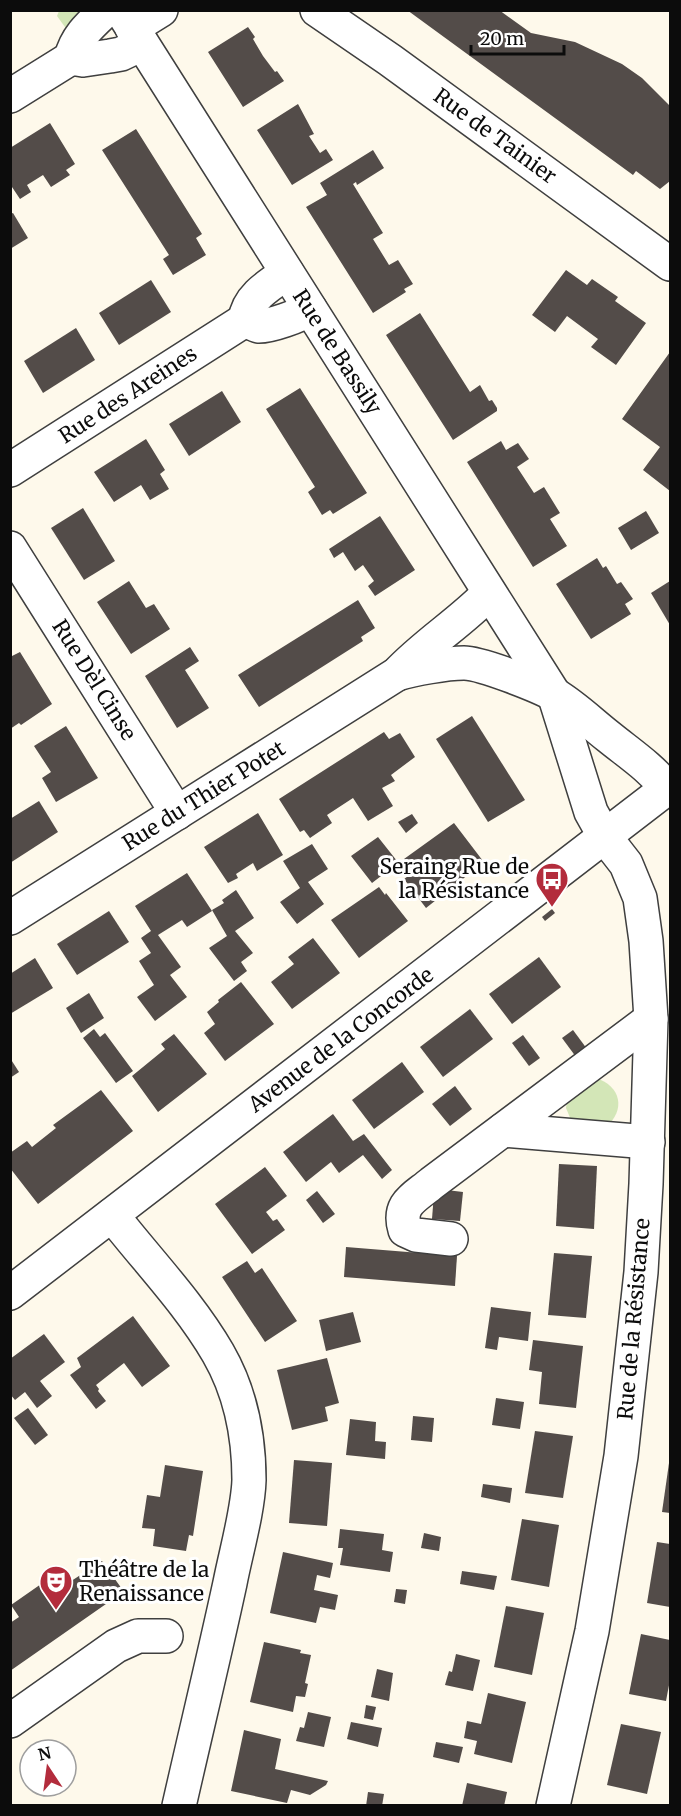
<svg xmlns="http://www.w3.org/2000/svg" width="681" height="1816" font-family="Merriweather,serif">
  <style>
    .green { fill: #d3e6b7 }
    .building { fill: #534c49 }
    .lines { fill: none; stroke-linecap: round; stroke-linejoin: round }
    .minor-casing { stroke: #3f3f3f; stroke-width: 36 }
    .minor { stroke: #fff; stroke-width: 33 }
    .labels { text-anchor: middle; stroke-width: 6; stroke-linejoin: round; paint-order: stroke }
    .street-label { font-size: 21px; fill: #0c0c0c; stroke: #fff }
    .poi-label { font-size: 21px; fill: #0c0c0c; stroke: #fff; text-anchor: end }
  </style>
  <rect width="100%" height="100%" fill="#fef9eb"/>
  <g class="green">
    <path d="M59,11H79L70,34L57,16Z"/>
    <path d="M596,1078C621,1086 626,1110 606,1127L571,1120L566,1108L568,1094Z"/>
  </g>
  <g class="building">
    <path d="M407,10H499L531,33L575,42L622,64L642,78L670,106V181L660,189L636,171L633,175Z"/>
    <path d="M248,27L255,37L253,39L263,56L275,72L277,71L284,81L243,107L208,52Z"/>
    <path d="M298,104L314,134L309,136L320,153L326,149L333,160L292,185L257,130Z"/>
    <path d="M50,123L75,164L66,170L70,175L51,187L43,175L27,185L31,192L20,199L10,184V148Z"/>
    <path d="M136,129L202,234L196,238L206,255L173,275L163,259L169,255L102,150Z"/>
    <path d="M373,150L384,168L357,185L356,182L353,184L383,233L373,239L389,265L398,260L413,284L404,289L406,292L373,313L306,207L327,195L320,183Z"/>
    <path d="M13,213L28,238L10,249V214Z"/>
    <path d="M566,270L587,285L592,279L618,297L615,301L646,323L616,365L591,347L598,339L567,316L555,332L532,315Z"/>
    <path d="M151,280L171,312L119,345L99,313Z"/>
    <path d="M420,313L470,392L480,385L489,401L492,400L497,408V411L453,440L386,335Z"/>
    <path d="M76,328L95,360L43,393L24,361Z"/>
    <path d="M670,352V491L643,470L660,447L622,419Z"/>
    <path d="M300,388L367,493L333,514L330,510L322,515L308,492L315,487L266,409Z"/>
    <path d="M222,391L241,422L189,456L169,424Z"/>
    <path d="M146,439L165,470L160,474L169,489L150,500L141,485L114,502L94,472Z"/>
    <path d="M501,441L506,450L518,443L529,459L517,467L534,493L544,487L560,513L550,519L567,546L533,567L467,462Z"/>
    <path d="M83,508L115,561L84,580L51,528Z"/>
    <path d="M646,511L659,533L631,550L618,528Z"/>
    <path d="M380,516L415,570L375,596L368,586L374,581L363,565L355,571L343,552L334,558L329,549Z"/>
    <path d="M597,558L603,568L606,566L617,584L621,582L633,599L625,604L631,614L591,639L556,584Z"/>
    <path d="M129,581L146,608L154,604L170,629L131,654L97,602Z"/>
    <path d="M670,581V625L651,593Z"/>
    <path d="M358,600L375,628L361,637L363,641L259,707L238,675Z"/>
    <path d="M190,647L199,661L185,670L209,708L177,728L145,676Z"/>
    <path d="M20,652L52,704L21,725L19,723L10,729V657Z"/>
    <path d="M472,716L525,800L488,822L436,739Z"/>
    <path d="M66,726L98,778L56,802L42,778L51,772L34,746Z"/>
    <path d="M384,732L389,739L400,733L415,757L391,775L395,781L382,788L393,806L368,821L353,798L327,815L332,823L310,838L304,830L300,832L279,799Z"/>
    <path d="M39,801L58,832L10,863V819Z"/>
    <path d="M258,813L283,855L257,871L253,863L236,874L238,878L228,883L204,847Z"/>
    <path d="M412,814L418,823L406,833L398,822Z"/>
    <path d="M454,823L483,861L473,868L474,870L426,908L404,879L414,872L404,859Z"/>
    <path d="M378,837L401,866L388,876L385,873L372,883L351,856Z"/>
    <path d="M312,844L328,869L308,882L324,904L297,924L280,902L300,888L283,861Z"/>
    <path d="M187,873L212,911L187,927L182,920L158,935L181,967L170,975L187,997L155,1021L137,997L154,985L139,961L151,953L141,938L151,931L135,906Z"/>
    <path d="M379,887L385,895L386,893L408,921L359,958L331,920Z"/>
    <path d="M236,890L254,918L235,931L253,953L241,962L247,971L234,981L209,948L227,936L212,910L224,903L222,900Z"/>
    <path d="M552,909L555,913L545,921L542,917Z"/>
    <path d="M109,911L129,942L77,975L57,944Z"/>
    <path d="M313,938L340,973L292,1009L271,982L294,964L288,957Z"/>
    <path d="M539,957L561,987L512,1024L489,994Z"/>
    <path d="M35,958L53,988L10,1014V974Z"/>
    <path d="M241,982L274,1024L225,1061L204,1033L215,1024L207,1012L219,1002L218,1000Z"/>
    <path d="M89,993L104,1018L81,1033L66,1008Z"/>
    <path d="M470,1009L493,1039L443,1077L420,1047Z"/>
    <path d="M94,1029L100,1037L105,1033L133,1071L116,1083L83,1038Z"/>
    <path d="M573,1030L590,1053L579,1061L562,1038Z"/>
    <path d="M174,1034L207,1074L158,1112L132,1076L165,1049L161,1044Z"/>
    <path d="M523,1035L540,1058L529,1066L512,1043Z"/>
    <path d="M10,1058L19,1072L10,1078Z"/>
    <path d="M402,1062L424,1092L374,1129L352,1100Z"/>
    <path d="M455,1086L472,1109L450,1126L432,1104Z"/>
    <path d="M101,1090L133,1131L38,1204L10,1168V1153L27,1141L32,1147L56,1128L53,1125Z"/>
    <path d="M333,1114L353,1141L364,1134L392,1170L382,1179L363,1155L339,1173L331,1162L306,1182L283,1152Z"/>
    <path d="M559,1164L597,1166L594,1229L556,1226Z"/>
    <path d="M265,1167L287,1196L266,1212L273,1221L277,1219L285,1230L252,1254L215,1204Z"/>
    <path d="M438,1189L463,1192L460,1221L432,1219L434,1193Z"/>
    <path d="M317,1191L335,1214L323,1223L306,1200Z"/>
    <path d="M346,1247L457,1256L455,1286L344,1277Z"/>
    <path d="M554,1253L592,1256L586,1318L548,1315Z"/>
    <path d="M247,1261L255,1273L262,1268L297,1321L265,1342L222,1277Z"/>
    <path d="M491,1307L531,1312L528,1341L499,1337L497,1350L485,1348Z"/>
    <path d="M353,1312L361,1342L326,1351L319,1320Z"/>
    <path d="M133,1316L170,1366L142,1387L124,1363L96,1385L99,1389L98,1391L106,1401L96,1409L70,1375L81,1367L77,1358Z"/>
    <path d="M44,1334L65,1362L40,1381L52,1396L37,1408L25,1392L15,1400L10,1394V1359Z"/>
    <path d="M533,1340L583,1346L576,1408L539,1404L542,1372L529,1370Z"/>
    <path d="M327,1358L339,1403L325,1407L328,1421L292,1430L277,1370Z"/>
    <path d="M496,1398L524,1402L520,1429L492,1425Z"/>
    <path d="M28,1408L48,1435L35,1445L14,1418Z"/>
    <path d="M413,1416L434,1418L432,1442L411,1440Z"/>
    <path d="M350,1419L376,1422L375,1441L386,1442L385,1459L346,1455Z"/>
    <path d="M535,1431L573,1436L563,1498L525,1493Z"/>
    <path d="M294,1460L332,1463L327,1526L289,1523Z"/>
    <path d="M669,1463H670V1513L662,1512Z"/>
    <path d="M165,1465L203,1471L193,1536L189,1535L186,1551L153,1546L155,1529L142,1528L147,1495L160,1497Z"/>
    <path d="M483,1484L512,1488L510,1503L481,1497Z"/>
    <path d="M522,1519L559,1525L549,1587L511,1580Z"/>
    <path d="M340,1529L384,1534L382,1550L393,1552L390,1572L340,1565L343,1548H338Z"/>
    <path d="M424,1533L441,1537L439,1551L421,1548Z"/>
    <path d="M657,1542L670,1544V1607L647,1603Z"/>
    <path d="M283,1552L333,1563L330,1578L317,1575L314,1590L338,1595L335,1610L320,1607L316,1623L270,1613Z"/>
    <path d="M102,1561L122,1589L114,1594L116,1597L10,1671V1623L19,1617L11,1605L54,1575L62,1587Z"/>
    <path d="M462,1571L497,1576L494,1590L460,1584Z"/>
    <path d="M396,1589L407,1590L405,1604L394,1602Z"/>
    <path d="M506,1606L544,1613L532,1675L494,1667Z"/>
    <path d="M641,1634L670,1640V1680L666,1701L629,1694Z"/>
    <path d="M264,1642L301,1650L300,1653L311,1655L305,1683L308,1684L305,1697L296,1696L293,1712L250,1702Z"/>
    <path d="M456,1654L480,1660L473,1691L445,1685L449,1671L452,1672Z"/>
    <path d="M377,1669L393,1673L389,1701L371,1697Z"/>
    <path d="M488,1693L526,1702L512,1763L474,1754L477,1741L464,1738L467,1721L481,1724Z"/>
    <path d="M366,1705L376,1707L373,1720L364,1718Z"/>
    <path d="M308,1712L331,1717L324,1747L296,1741L300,1727L304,1728Z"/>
    <path d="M351,1722L382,1728L378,1747L347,1739Z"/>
    <path d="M621,1724L661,1732L647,1794L607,1785Z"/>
    <path d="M244,1730L281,1739L275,1769L328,1781L326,1785L310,1795L291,1790L287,1803L231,1791Z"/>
    <path d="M436,1742L463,1747L459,1763L433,1757Z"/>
    <path d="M467,1783L507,1792L504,1806H462Z"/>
    <path d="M368,1792L384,1794L382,1806H366Z"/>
  </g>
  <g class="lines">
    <g class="minor-casing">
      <g id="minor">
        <path d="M121,10L554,694L591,812L605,837L626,864L640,898L646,941L651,1019L646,1184L641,1272L621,1456L592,1631L553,1806"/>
        <path d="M317,10L390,60L670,264"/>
        <path d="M132,28L161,10"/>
        <path d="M71,58C76,37 90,25 106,10"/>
        <path d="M10,96L71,58L83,60L110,56L121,54L142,44"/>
        <path d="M245,320C250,322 254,325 259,326C271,326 299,316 310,309"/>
        <path d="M245,320C248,297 269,285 287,273"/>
        <path d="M10,470L245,320"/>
        <path d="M10,548L177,813"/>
        <path d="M397,674C414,669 446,663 464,663C481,663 539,686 555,695C575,707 591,723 609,737C630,754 650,767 667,788"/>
        <path d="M10,918L397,674C425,644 460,623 489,593"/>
        <path d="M503,1130L648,1142"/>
        <path d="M112,1215C147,1260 189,1303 218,1353C240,1391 249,1436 249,1480C248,1511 236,1552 230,1583C214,1657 196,1731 179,1806"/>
        <path d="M451,1239L416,1235L405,1230C397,1204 414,1198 432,1183L651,1019"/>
        <path d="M10,1293L670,786"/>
        <path d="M10,1721L116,1646L138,1636H166"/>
      </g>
    </g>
    <use href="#minor" class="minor"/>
  </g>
  <defs>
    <g id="bus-pin" transform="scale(1.725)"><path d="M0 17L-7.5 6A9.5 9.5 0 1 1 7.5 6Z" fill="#b32c3c" stroke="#fff"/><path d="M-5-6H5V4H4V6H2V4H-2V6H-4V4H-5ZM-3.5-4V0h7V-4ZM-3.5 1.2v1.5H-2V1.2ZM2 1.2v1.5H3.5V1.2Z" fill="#fff"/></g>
    <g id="theatre-pin" transform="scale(1.725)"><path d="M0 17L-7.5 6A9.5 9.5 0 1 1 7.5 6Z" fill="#b32c3c" stroke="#fff"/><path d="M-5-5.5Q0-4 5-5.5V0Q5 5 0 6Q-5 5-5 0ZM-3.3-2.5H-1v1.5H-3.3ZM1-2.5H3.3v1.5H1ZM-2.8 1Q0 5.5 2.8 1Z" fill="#fff"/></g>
  </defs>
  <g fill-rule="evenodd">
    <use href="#bus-pin" x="552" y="879"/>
    <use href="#theatre-pin" x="56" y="1582"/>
  </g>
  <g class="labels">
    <g class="street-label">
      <text transform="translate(495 136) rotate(36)" y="7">Rue de Tainier</text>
      <text transform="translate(337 352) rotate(57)" y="7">Rue de Bassily</text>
      <text transform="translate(128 395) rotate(-33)" y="7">Rue des Areines</text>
      <text transform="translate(94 680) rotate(58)" y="7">Rue Dèl Cinse</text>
      <text transform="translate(204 796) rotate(-32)" y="7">Rue du Thier Potet</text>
      <text transform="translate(341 1040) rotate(-37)" y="7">Avenue de la Concorde</text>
      <text transform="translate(634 1319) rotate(-85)" y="7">Rue de la Résistance</text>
    </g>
    <g class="poi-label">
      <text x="529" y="874">Seraing Rue de<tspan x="529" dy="24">la Résistance</tspan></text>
      <text x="79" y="1577" text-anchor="start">Théâtre de la<tspan x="79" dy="24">Renaissance</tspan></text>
    </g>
  </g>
  <rect width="681" height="1816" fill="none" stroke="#0c0c0c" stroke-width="24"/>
  <g transform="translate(48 1768) rotate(347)"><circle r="28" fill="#ffffff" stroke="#9e9e9e" stroke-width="1.5"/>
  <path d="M0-4.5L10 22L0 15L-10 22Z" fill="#b32c3c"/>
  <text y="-9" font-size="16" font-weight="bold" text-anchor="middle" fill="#0c0c0c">N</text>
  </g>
  <path d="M471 45v9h93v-9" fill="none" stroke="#0c0c0c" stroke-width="3"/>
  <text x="480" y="45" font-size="18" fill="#0c0c0c" stroke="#ffffff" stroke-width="4.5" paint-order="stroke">20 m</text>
</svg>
